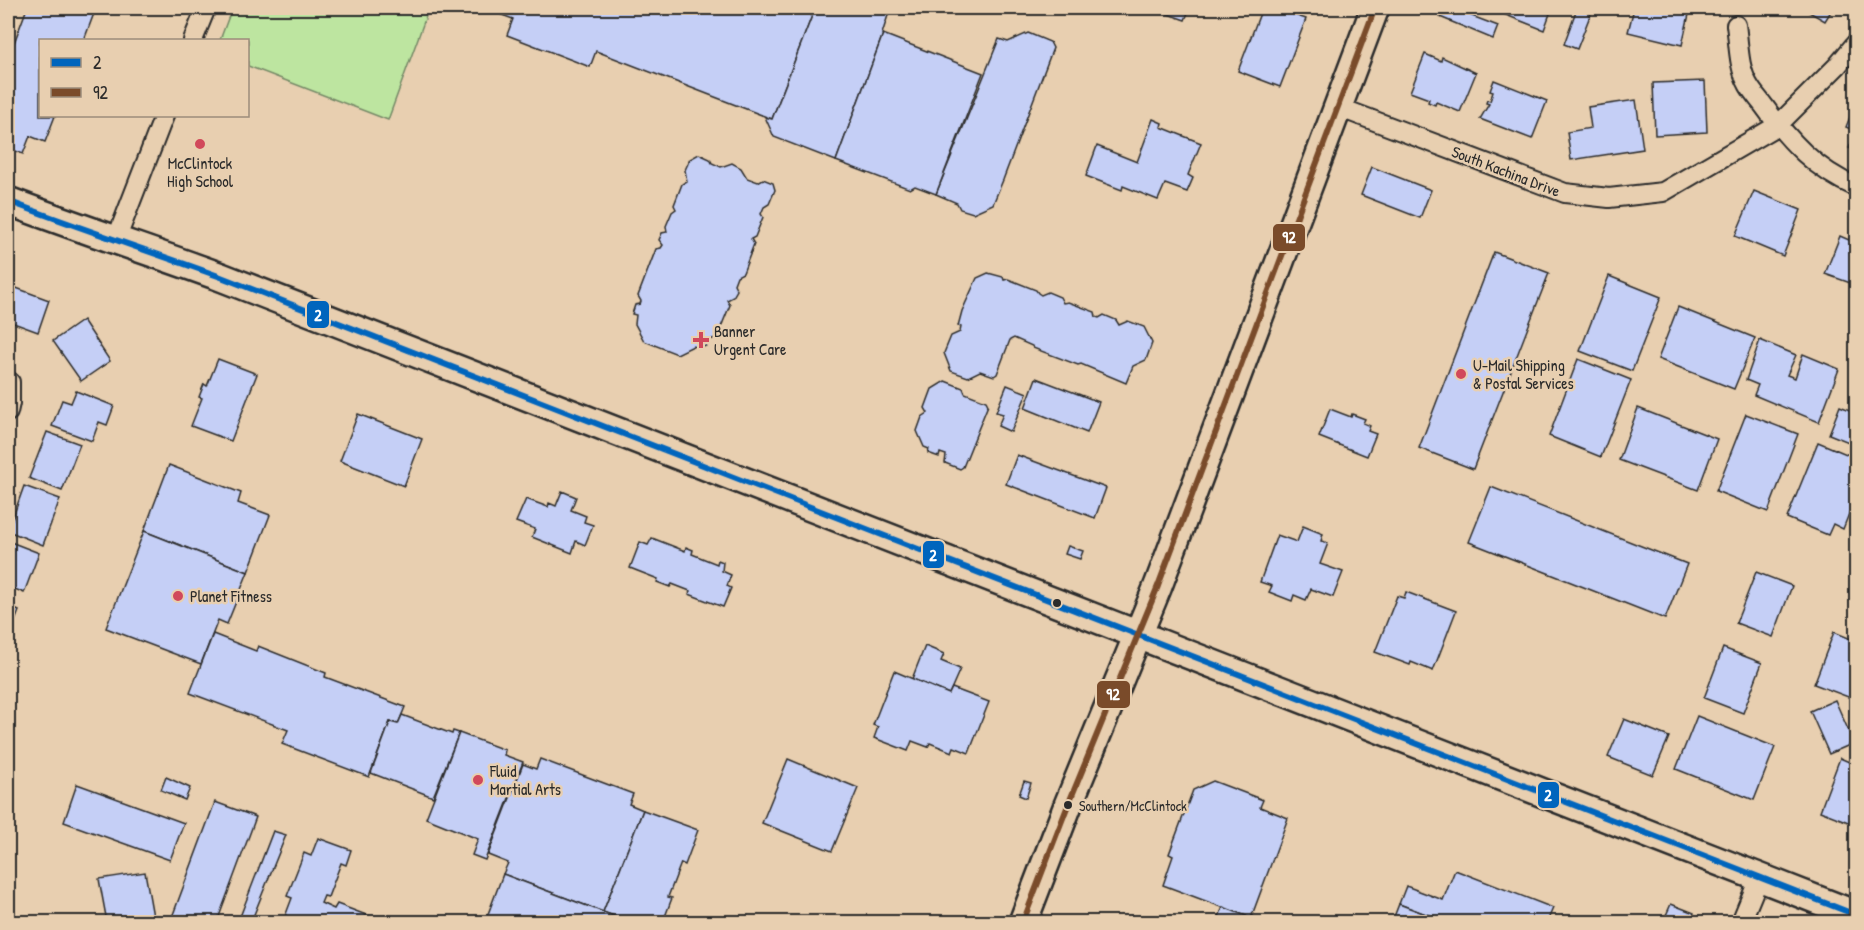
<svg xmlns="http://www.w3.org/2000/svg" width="1864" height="930" font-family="'Patrick Hand',sans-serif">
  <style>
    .green { fill: #bde5a0; stroke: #748866; stroke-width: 1.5 }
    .building { fill: #c5cff6; stroke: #2b2b2b; stroke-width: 1.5 }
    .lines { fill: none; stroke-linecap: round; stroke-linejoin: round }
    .minor-casing { stroke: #2b2b2b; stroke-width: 22 }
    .secondary-casing { stroke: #2b2b2b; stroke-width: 32 }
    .minor { stroke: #e8cfb0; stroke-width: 18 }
    .secondary { stroke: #e8cfb0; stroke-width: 27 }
    .bus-1-casing { stroke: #e8cfb0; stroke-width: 10 }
    .bus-2-casing { stroke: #e8cfb0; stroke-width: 10 }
    .bus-1 { stroke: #0065bd; stroke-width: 6 }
    .bus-2 { stroke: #7a4b2a; stroke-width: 6 }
    .poi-dot { fill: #d1495b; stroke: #e8cfb0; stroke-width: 2 }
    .bus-dot { fill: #2b2b2b; stroke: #e8cfb0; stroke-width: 2 }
    .labels { text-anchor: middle; stroke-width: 5; stroke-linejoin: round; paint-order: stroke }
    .bus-label { font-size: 14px; fill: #2b2b2b; stroke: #e8cfb0; text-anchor: start }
    .poi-label { font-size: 16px; fill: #2b2b2b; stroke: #e8cfb0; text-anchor: start }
    .street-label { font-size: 16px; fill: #2b2b2b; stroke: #e8cfb0 }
    .line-badge { stroke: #e8cfb0; stroke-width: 2 }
    .badge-label { font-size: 16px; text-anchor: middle; font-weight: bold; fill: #fff }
  </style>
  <rect width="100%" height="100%" fill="#e8cfb0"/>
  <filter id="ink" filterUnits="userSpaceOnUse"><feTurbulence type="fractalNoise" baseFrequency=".0167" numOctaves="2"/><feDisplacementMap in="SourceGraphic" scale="12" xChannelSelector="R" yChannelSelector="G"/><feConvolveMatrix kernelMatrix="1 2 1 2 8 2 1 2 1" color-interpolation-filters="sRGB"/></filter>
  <g filter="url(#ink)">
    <path class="green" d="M232,8H429L388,120L248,66V40H220Z"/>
    <g class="building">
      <path d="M27,8H96L84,40H40V116H55L45,142L30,136L23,154L8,148V59Z"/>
      <path d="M496,8H815L772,119L596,51L590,67L507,35L513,19L494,12Z"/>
      <path d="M815,8H885L890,9L882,34H883L836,161L774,137L765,117L772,119Z"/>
      <path d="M1151,8H1190L1185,20Z"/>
      <path d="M1262,8H1274L1306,19L1280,87L1238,71Z"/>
      <path d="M1444,8H1451L1498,26L1493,39L1440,17Z"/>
      <path d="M1488,8H1552L1544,30Z"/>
      <path d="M1577,8H1593L1577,49L1564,44Z"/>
      <path d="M1634,8H1679L1690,10L1682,45L1628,32Z"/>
      <path d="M1802,8H1833L1825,21Z"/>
      <path d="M1028,33L1050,42L1053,48L1003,180L993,204L973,213L960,209L957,203L936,194L999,39L1008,42Z"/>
      <path d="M883,34L983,73L936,194L915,186L910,189L836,161Z"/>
      <path d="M1425,54L1441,61L1442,57L1476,73L1460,112L1436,102L1435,105L1428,102L1429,99L1410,92Z"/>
      <path d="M1494,80L1547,101L1532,139L1480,119L1489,104L1486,103L1487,100L1490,101L1493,92L1490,91Z"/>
      <path d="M1705,81L1707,132L1655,135L1653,83Z"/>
      <path d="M1636,100L1643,149L1571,160L1567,132L1591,128L1588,107Z"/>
      <path d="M1854,107L1856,108V151L1849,148L1856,131L1846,127Z"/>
      <path d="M1153,119L1162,123L1161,127L1201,143L1188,175L1193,178L1187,192L1165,184L1158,200L1123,186L1122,190L1086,176L1097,146L1137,162Z"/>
      <path d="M699,154L710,159L712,163L721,167L732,163L741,168L747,178L758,182L763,179L773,183L775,190L769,204L764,207L761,214L763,217L755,237L751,239L754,244L743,273L737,276L734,284L737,290L733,297L727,300L730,305L717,337L708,341L706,346L700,348L693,346L677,354L644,341L635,324L636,315L632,314L635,305L640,304L641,301L638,296L656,249L661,248L663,245L659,240L662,233L667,232L666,226L672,212L676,209L674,205L682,184L687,181L685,170L690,159Z"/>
      <path d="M1372,167L1431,190L1420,218L1361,195Z"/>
      <path d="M1754,191L1801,210L1783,256L1735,236Z"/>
      <path d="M1851,235L1856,238V285L1825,274L1840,236L1849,240Z"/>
      <path d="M1494,252L1549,273L1473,469L1419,448Z"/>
      <path d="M988,273L1003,277L1004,280L1008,279L1036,290L1038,293L1041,295L1048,292L1060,297L1063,303L1068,302L1095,312L1096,317L1099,318L1104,315L1116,320L1119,325L1128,321L1144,327L1152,343L1146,360L1133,366L1126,383L1081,364L1078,365L1033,348L1032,346L1014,338L1010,340L997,374L994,376L980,371L968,377L951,371L944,353L951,336L960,332L961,327L958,326L962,311L977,278Z"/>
      <path d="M1609,276L1661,297L1632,371L1580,351Z"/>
      <path d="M8,285L49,300L38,332L8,321Z"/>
      <path d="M1678,307L1755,338L1734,389L1658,359Z"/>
      <path d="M83,320L110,361L81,381L53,341Z"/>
      <path d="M1760,340L1796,355L1787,375L1795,378L1803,354L1839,369L1819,422L1754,395L1758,385L1746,380Z"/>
      <path d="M218,359L257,374L231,441L191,426L202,398L199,397L204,384L207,386Z"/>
      <path d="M1578,359L1631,380L1601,457L1549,436Z"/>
      <path d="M1036,378L1099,402L1087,433L1025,408Z"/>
      <path d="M945,381L963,388L965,393L986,401L988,405L963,467L960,469L945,463L946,455L940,453L939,457L928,453L929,449L924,447L917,431L922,417L928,413L925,408L932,389Z"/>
      <path d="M1007,385L1027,393L1011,432L998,426L1003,414L996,412Z"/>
      <path d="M76,391L114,406L107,425L99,422L92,441L52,426L62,400L71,403Z"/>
      <path d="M1855,403H1856V445L1829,434L1840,406L1852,411Z"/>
      <path d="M1638,408L1717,439L1698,490L1619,460Z"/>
      <path d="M1330,409L1351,417L1352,414L1365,419L1363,423L1370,426L1368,431L1376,434L1367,456L1319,437Z"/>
      <path d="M358,414L422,439L404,486L340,461Z"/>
      <path d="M1746,414L1798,434L1768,512L1716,491Z"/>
      <path d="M47,432L80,444L62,491L29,478Z"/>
      <path d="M1818,442L1856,458V496L1843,529L1833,524L1828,535L1787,518Z"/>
      <path d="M1017,455L1106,488L1095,518L1006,484Z"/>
      <path d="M169,465L241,493L238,503L270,515L248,572L144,531Z"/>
      <path d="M24,486L60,499L43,545L8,531Z"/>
      <path d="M1491,487L1687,564L1665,619L1469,542Z"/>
      <path d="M562,491L576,497L571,510L586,516L584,522L593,525L585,545L576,541L572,553L532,537L535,529L516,522L526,499L548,507L549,503L556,506Z"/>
      <path d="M1303,526L1323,534L1321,541L1328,543L1320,564L1343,572L1333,597L1311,589L1306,600L1294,595L1292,601L1269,592L1272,586L1260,582L1277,535L1297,542Z"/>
      <path d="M144,531L248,572L227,624L218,620L201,664L106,628Z"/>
      <path d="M652,538L685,551L686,547L693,550L692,554L717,564L718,560L723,562L722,571L731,575L727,586L731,588L723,607L689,594L690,591L672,584L670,587L657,582L658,579L630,568L640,542L648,545Z"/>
      <path d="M8,541L39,553L24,593L8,586Z"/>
      <path d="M1068,546L1083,551L1080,559L1065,554Z"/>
      <path d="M1756,572L1792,586L1773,637L1736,623Z"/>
      <path d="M1406,592L1456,611L1433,671L1411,662L1410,665L1375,652L1397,596L1404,598Z"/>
      <path d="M8,606L19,611L8,639Z"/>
      <path d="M1834,632L1856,641V700L1814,684Z"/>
      <path d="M213,634L256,651L258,646L326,673L325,677L405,707L398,724L390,722L369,777L282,744L288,730L190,693Z"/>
      <path d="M925,646L944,654L941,661L960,669L949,694L912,679Z"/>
      <path d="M1723,648L1762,663L1743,713L1704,698Z"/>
      <path d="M894,671L949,694L952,688L989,702L969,753L954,747L952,752L930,743L928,747L912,741L908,751L874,738L878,727L873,725Z"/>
      <path d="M1835,700L1854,743L1829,754L1810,711Z"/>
      <path d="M402,715L452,734L453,731L459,733L433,797L371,773L390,722L398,724Z"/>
      <path d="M1697,716L1775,747L1754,800L1676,769Z"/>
      <path d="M1624,719L1669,737L1653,775L1608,757Z"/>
      <path d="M459,733L505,750L504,755L523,762L485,860L472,855L478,839L426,818Z"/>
      <path d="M1840,758L1856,765V825L1820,811Z"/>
      <path d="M540,759L633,794L629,804L643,810L603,912L503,874L508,863L488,855L523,764L536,769Z"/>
      <path d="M788,759L858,788L832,851L762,823Z"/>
      <path d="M166,777L190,788L185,800L161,790Z"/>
      <path d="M1024,781L1031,783L1026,798L1019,795Z"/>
      <path d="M1213,781L1263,800L1260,807L1288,818L1251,918L1163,885L1173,856L1169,854L1193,790Z"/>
      <path d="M77,784L184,823L170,860L64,822Z"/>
      <path d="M215,802L256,817L217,922H179L171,920Z"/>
      <path d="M643,810L698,830L685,865L681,863L668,897L672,898L663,922H630L603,912Z"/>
      <path d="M273,831L286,835L251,922H238Z"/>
      <path d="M318,838L351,850L346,865L341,863L328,897L324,896L321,903L334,909L337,904L374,918L372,922H283L292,898L287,896L304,853L311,856Z"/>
      <path d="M1455,870L1553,908L1547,922H1447L1399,904L1406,886L1443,900Z"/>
      <path d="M145,872L154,922H107L99,879Z"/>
      <path d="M503,874L603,912L630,922H485Z"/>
      <path d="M1399,904L1447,922H1392Z"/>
      <path d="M1671,904L1694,913L1691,922H1663Z"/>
      <path d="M1223,907L1246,916L1243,922H1217Z"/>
    </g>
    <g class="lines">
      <g class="minor-casing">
        <g id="minor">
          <path d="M1736,25C1739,44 1738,66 1748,84C1752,92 1759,99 1764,106C1789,141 1816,170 1856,187"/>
          <path d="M193,40L206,8"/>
          <path d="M1338,107L1565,193L1609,198L1663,192L1778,125L1837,66L1856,43"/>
          <path d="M116,240L164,116"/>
          <path d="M8,412L10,403V382"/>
          <path d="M1741,922L1760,876"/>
        </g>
      </g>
      <g class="secondary-casing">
        <g id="secondary">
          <path d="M8,201C78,228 150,251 221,277L1856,915"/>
          <path d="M1023,922L1068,805L1158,586L1375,8"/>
        </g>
      </g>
      <use href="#minor" class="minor"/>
      <use href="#secondary" class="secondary"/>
      <g class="bus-1-casing">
        <path id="bus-1" d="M8,201C78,228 150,251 221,277L1856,915"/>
      </g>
      <g class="bus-2-casing">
        <path id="bus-2" d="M1023,922L1068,805L1158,586L1375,8"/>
      </g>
      <use href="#bus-1" class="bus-1"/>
      <use href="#bus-2" class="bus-2"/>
    </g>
  </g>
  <g class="poi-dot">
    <circle cx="200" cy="144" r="6"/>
    <path d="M698 331h6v6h6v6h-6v6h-6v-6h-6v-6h6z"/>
    <circle cx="1461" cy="374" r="6"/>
    <circle cx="178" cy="596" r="6"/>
    <circle cx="478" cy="780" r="6"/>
  </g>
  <g class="bus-dot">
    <circle cx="1057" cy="603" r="5"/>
    <circle cx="1068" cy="805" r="5"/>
  </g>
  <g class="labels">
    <g class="bus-label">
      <text x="1079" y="811">Southern/McClintock</text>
    </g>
    <g class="poi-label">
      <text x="200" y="169" text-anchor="middle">McClintock<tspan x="200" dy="18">High School</tspan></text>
      <text x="714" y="337">Banner<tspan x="714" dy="18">Urgent Care</tspan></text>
      <text x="1473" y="371">U-Mail Shipping<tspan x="1473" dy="18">&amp; Postal Services</tspan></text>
      <text x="190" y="602">Planet Fitness</text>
      <text x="490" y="777">Fluid<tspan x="490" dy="18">Martial Arts</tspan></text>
    </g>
    <g class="street-label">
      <text transform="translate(1506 171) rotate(21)" y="6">South Kachina Drive</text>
    </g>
  </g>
  <g class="line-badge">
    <rect x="1272" y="223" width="34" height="29" rx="6" fill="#7a4b2a"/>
    <rect x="306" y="300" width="24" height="29" rx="6" fill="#0065bd"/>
    <rect x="922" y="540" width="23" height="29" rx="6" fill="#0065bd"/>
    <rect x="1096" y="680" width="35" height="29" rx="6" fill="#7a4b2a"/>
    <rect x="1537" y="781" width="23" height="28" rx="6" fill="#0065bd"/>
  </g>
  <g class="badge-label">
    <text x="1289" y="243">92</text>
    <text x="318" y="321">2</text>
    <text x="933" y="561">2</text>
    <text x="1113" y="700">92</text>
    <text x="1548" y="801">2</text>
  </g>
  <rect width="1864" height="930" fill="none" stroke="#e8cfb0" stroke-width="30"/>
  <rect x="15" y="15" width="1834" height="900" fill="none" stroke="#2b2b2b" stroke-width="2" filter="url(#ink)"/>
  <rect x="39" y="39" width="210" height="78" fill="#e8cfb0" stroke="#9c8d7b" stroke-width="1.5"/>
  <rect x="51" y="58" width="30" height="9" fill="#0065bd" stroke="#9c8d7b" stroke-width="1.5"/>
  <text x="93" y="69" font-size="18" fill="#2b2b2b">2</text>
  <rect x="51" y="88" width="30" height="9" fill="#7a4b2a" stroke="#9c8d7b" stroke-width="1.5"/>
  <text x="93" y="99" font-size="18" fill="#2b2b2b">92</text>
</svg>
